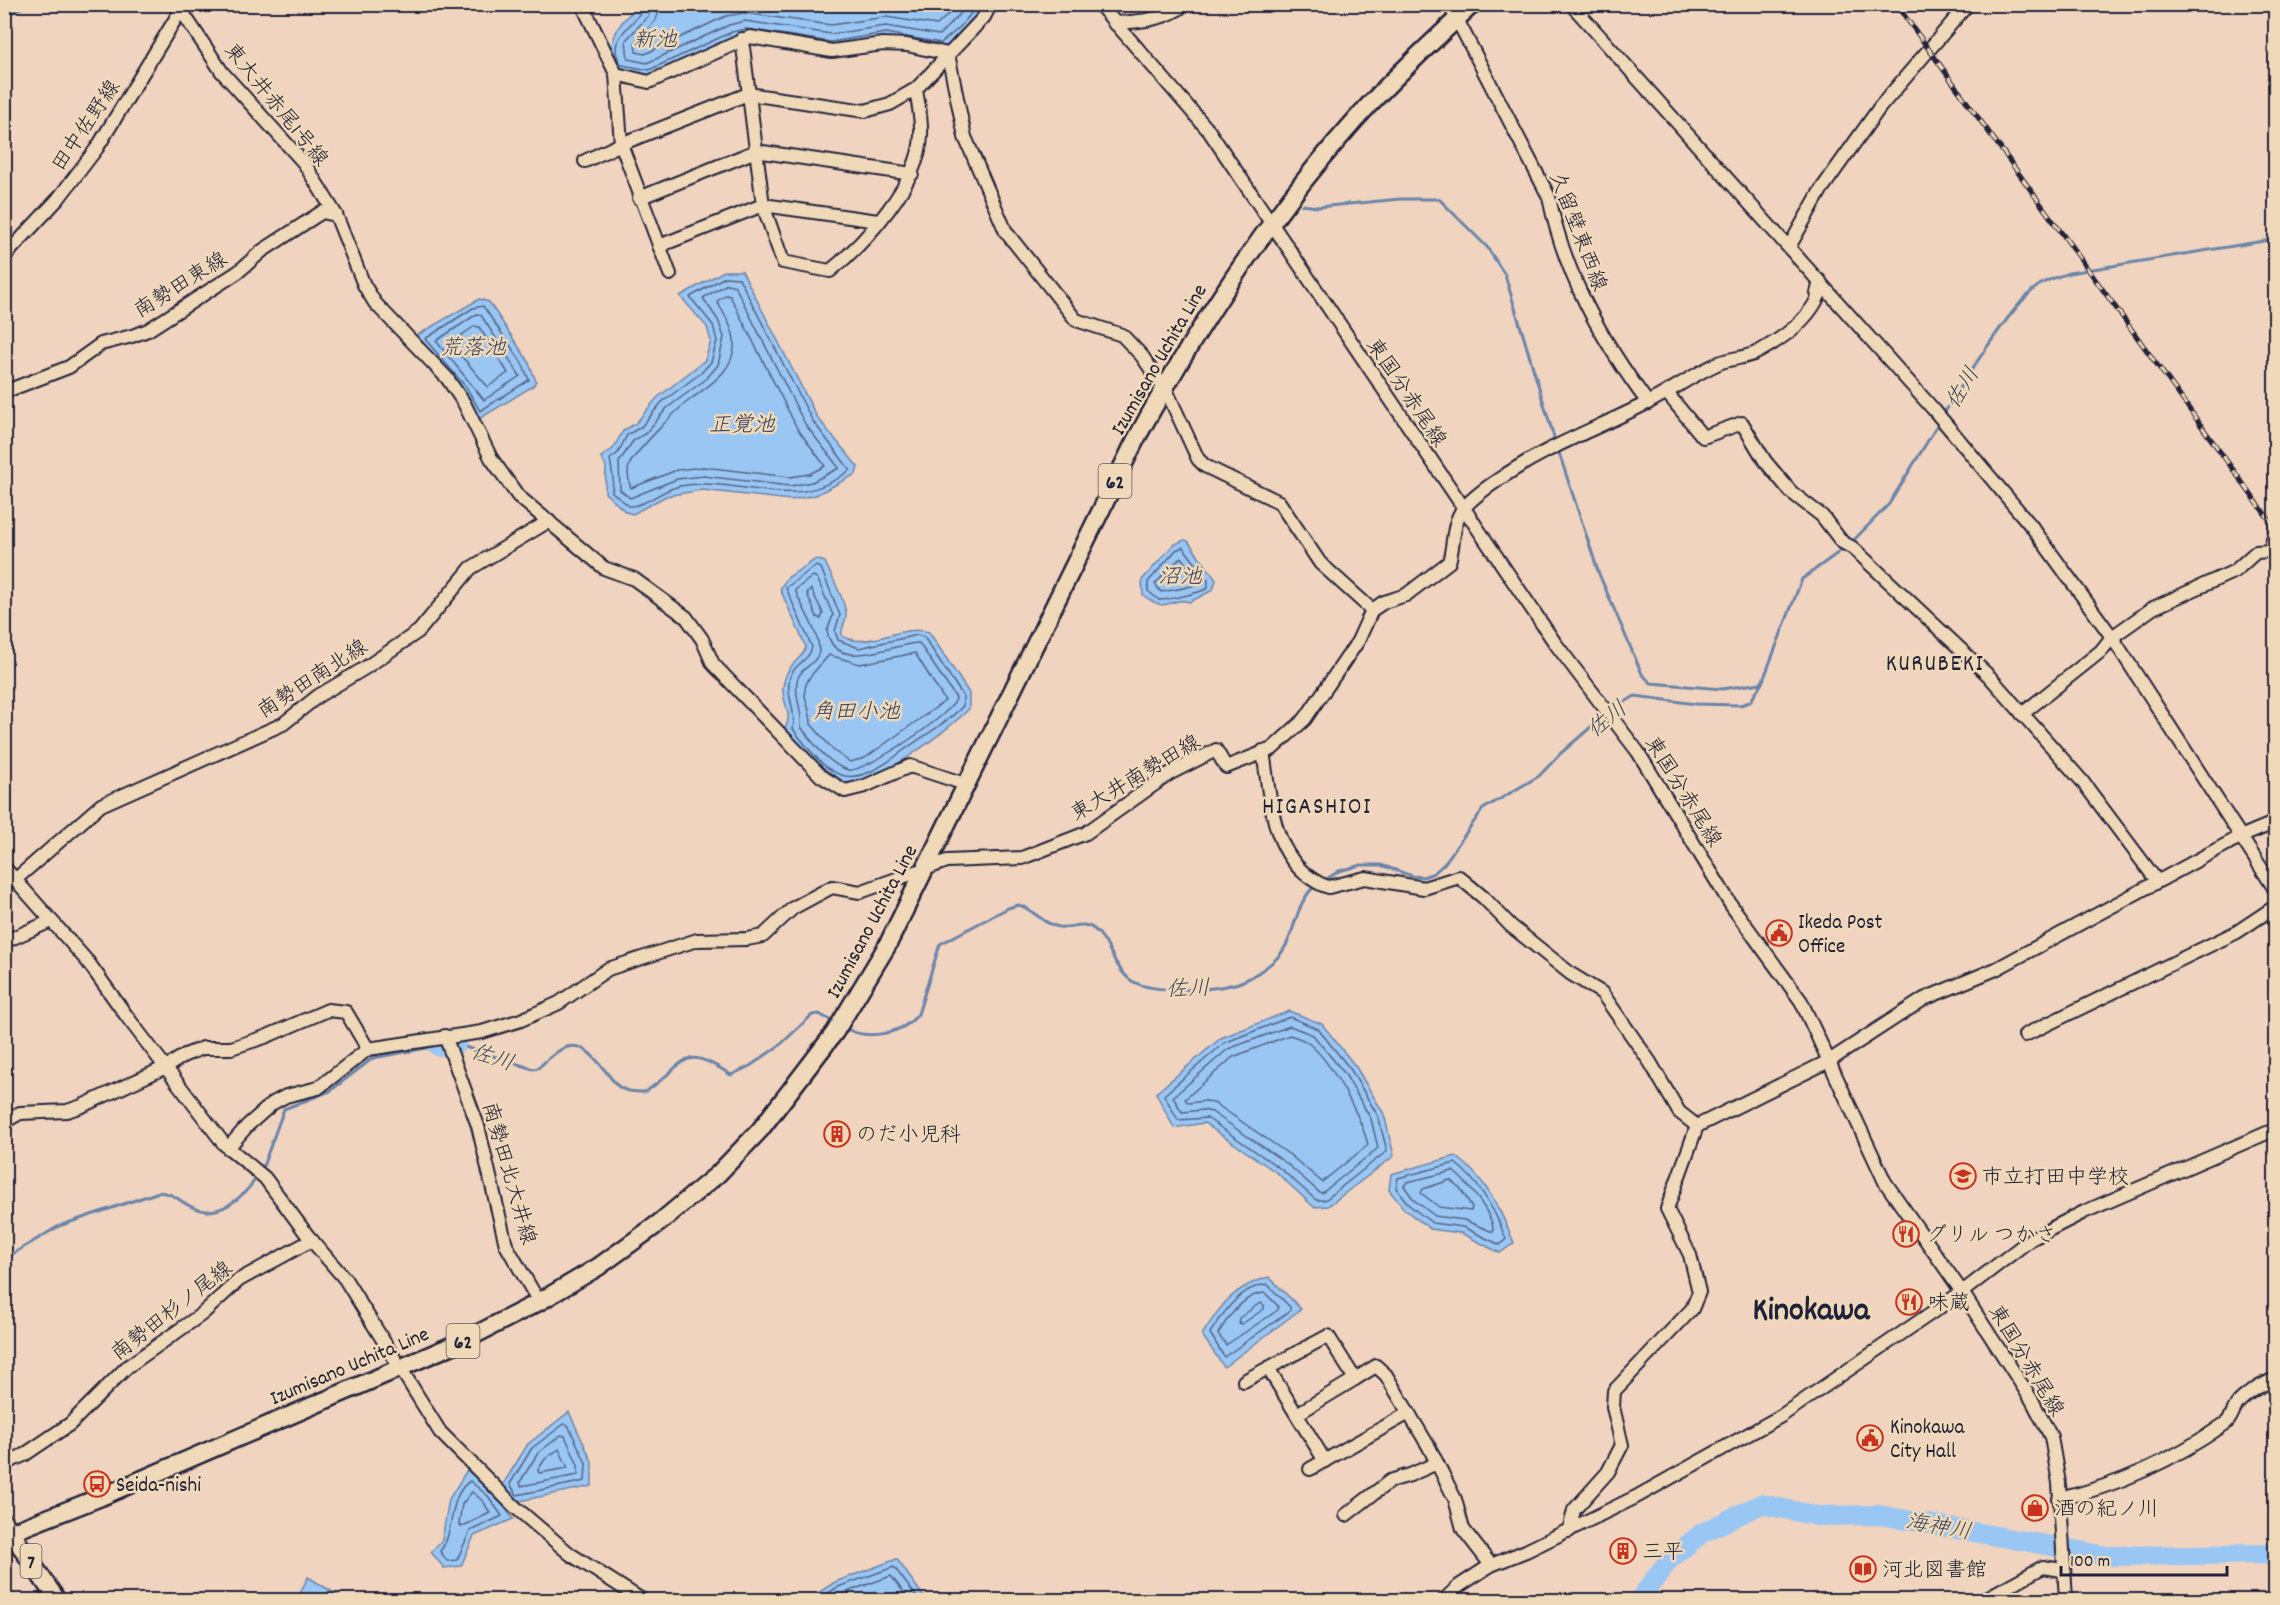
<svg xmlns="http://www.w3.org/2000/svg" width="2280" height="1605" font-family="Dekko,'Klee One',sans-serif">
  <style>
    .water { fill: #9ac6f4; stroke: #6a84aa; stroke-width: 1.5 }
    .lines { fill: none; stroke-linecap: round; stroke-linejoin: round }
    .shore { stroke: #526485; stroke-width: 1.5 }
    .stream { stroke: #6a84aa; stroke-width: 3 }
    .river { stroke: #9ac6f4; stroke-width: 20 }
    .minor-casing { stroke: #22223b; stroke-width: 16 }
    .major-casing { stroke: #22223b; stroke-width: 21 }
    .minor { stroke: #efd9b8; stroke-width: 12 }
    .major { stroke: #efd9b8; stroke-width: 16 }
    .rail-casing { stroke: #22223b; stroke-width: 5 }
    .rail { stroke: #efd9b8; stroke-width: 3; stroke-dasharray: 9; stroke-linecap: butt }
    .labels { text-anchor: middle; stroke-width: 5; stroke-linejoin: round; paint-order: stroke }
    .shield { fill: #efd9b8; stroke: #605960; stroke-width: 1.5 }
    .shield-label { font-size: 20px; font-weight: bold; fill: #22223b }
    .street-label { font-size: 21px; fill: #22223b; stroke: #efd9b8 }
    .poi-label { font-size: 21px; fill: #22223b; stroke: #efd9b8; text-anchor: start }
    .water-label { font-size: 22px; font-style: italic; fill: #3a4360; stroke: #efd9b8 }
    .quarter-label { font-size: 24px; letter-spacing: 1.5px; fill: #22223b; stroke: #efd9b8 }
    .town-label { font-size: 33px; font-weight: bold; fill: #22223b; stroke: #efd9b8 }
  </style>
  <rect width="100%" height="100%" fill="#f1d4bf"/>
  <filter id="ink" filterUnits="userSpaceOnUse"><feTurbulence type="fractalNoise" baseFrequency=".0167" numOctaves="2"/><feDisplacementMap in="SourceGraphic" scale="12" xChannelSelector="R" yChannelSelector="G"/><feConvolveMatrix kernelMatrix="1 2 1 2 8 2 1 2 1" color-interpolation-filters="sRGB"/></filter>
  <g filter="url(#ink)">
    <g class="water">
      <path d="M644,5H986L963,33L944,49L832,48L747,35L735,37C717,45 660,77 645,77C592,76 610,19 644,5Z"/>
      <path d="M724,271H742L817,417L858,467L856,474L816,495L791,500L702,490L666,496L633,514L626,512L605,493L606,466L601,457L613,449L623,431L636,423L657,398L705,360L711,341L707,327L680,296Z"/>
      <path d="M479,299L489,302L528,361L536,381L533,386L479,419L474,417L414,337Z"/>
      <path d="M1184,540L1188,541L1216,580L1213,590L1190,602C1167,596 1170,616 1143,595L1142,580L1173,545Z"/>
      <path d="M816,559L825,562C832,578 843,595 846,613C847,622 840,628 842,636C869,651 900,623 929,632L969,693V709C949,729 870,791 844,783C819,777 800,746 784,728C795,717 781,701 783,687C787,661 802,661 806,647L780,589L787,578Z"/>
      <path d="M1289,1011L1322,1024L1356,1067L1384,1114L1394,1156L1328,1206L1314,1207L1277,1173L1204,1123L1174,1128L1156,1093L1221,1038Z"/>
      <path d="M1456,1156C1486,1179 1500,1208 1514,1243L1500,1253L1461,1233L1430,1229L1404,1209L1389,1190L1391,1174Z"/>
      <path d="M1269,1277L1301,1309L1224,1367L1202,1335C1220,1306 1234,1286 1269,1277Z"/>
      <path d="M569,1412L592,1462V1486L515,1502L502,1486L528,1444Z"/>
      <path d="M467,1470L493,1492L513,1519L474,1536L461,1566L444,1568L431,1552L442,1540L449,1499Z"/>
      <path d="M897,1559L926,1600H793L796,1597L815,1595L835,1582Z"/>
      <path d="M308,1577L346,1600H297Z"/>
    </g>
    <g class="lines">
      <g class="shore">
        <path d="M644,4C641,24 601,37 622,65L649,70L732,32L746,29L831,42L886,33L941,43L959,28L979,4"/>
        <path d="M652,4L649,15L626,40L628,59L647,63L729,25L745,21L831,34L886,26L939,35L970,4"/>
        <path d="M661,4L656,20L635,43L636,52L645,54L726,16L744,13L831,25L886,17L937,25L959,4"/>
        <path d="M725,277L739,278L812,420L850,470C791,516 743,475 680,486C662,489 645,507 629,506L612,492L613,477L610,459L618,453L627,435L641,427L662,402L701,373L711,362L717,341L713,325L690,297Z"/>
        <path d="M727,284L735,286L805,424L839,468L812,482L790,486L703,476L677,479L630,498L620,490L619,462L633,441L646,433L667,408L706,379L718,365L724,337L718,320L703,298Z"/>
        <path d="M726,295L730,296L797,428L825,466L809,474L790,477L703,467L677,470L631,488C629,484 627,471 629,466C632,455 679,407 691,399C711,384 737,369 734,339C732,324 723,313 717,301Z"/>
        <path d="M483,306L522,363L529,380L480,411L466,387L425,339L473,308Z"/>
        <path d="M477,314L481,315L520,376L484,400L436,341Z"/>
        <path d="M475,326L479,327L508,373L488,387L450,343Z"/>
        <path d="M1183,547L1208,580V588C1200,593 1168,600 1159,600L1148,591V582L1176,550Z"/>
        <path d="M1181,557L1199,583C1191,588 1171,590 1161,592L1155,584Z"/>
        <path d="M815,566L821,568L840,615L835,631L838,640L859,648L917,635L924,637L963,696V706C945,725 924,735 904,750C849,793 833,782 793,729C797,710 785,696 790,677C794,664 810,660 812,647L786,588Z"/>
        <path d="M813,576L817,578L833,615L827,631C835,675 893,643 919,643L956,698C956,712 863,774 848,770C829,765 812,742 801,727C803,710 794,698 797,681C800,668 813,666 818,655C824,640 801,606 795,590Z"/>
        <path d="M811,589L823,613L821,619L817,617L807,594Z"/>
        <path d="M915,653L945,701L865,758L850,762L834,751L811,724C811,713 807,706 805,696C802,679 820,667 829,655L860,664Z"/>
        <path d="M1290,1017L1318,1029L1351,1070L1378,1116L1387,1151L1325,1200H1316L1281,1169L1207,1118L1178,1120L1164,1095L1224,1043Z"/>
        <path d="M1290,1026L1313,1035L1345,1074L1371,1119L1378,1148L1322,1193L1319,1192L1286,1163L1212,1112L1203,1110L1182,1112L1173,1097L1228,1049Z"/>
        <path d="M1290,1035C1295,1037 1303,1039 1308,1043C1331,1060 1361,1117 1368,1145L1322,1182L1290,1155L1216,1104L1206,1101L1188,1103L1185,1099L1233,1057Z"/>
        <path d="M1455,1163C1480,1182 1495,1210 1506,1239L1500,1245L1463,1227L1432,1223L1409,1205L1396,1188L1398,1178Z"/>
        <path d="M1453,1171C1466,1181 1495,1216 1493,1232L1464,1220L1435,1216L1414,1200L1404,1186L1407,1182Z"/>
        <path d="M1450,1180L1460,1188L1472,1207L1471,1211L1439,1207L1421,1193L1423,1189Z"/>
        <path d="M1267,1284L1290,1307V1311L1224,1357L1210,1333C1224,1312 1240,1287 1267,1284Z"/>
        <path d="M1265,1293L1278,1306V1310L1226,1345L1218,1334C1228,1317 1245,1293 1265,1293Z"/>
        <path d="M1260,1303L1264,1305V1309L1242,1324L1239,1323V1318Z"/>
        <path d="M564,1424L568,1425L586,1463L585,1481L517,1495L510,1484L532,1448Z"/>
        <path d="M561,1435L565,1436L578,1465V1475L521,1486L520,1482L538,1453Z"/>
        <path d="M559,1449L568,1468L539,1473L538,1470L545,1459Z"/>
        <path d="M470,1481L488,1496L502,1516L470,1531L457,1560L447,1561L440,1551C456,1532 447,1496 470,1481Z"/>
        <path d="M472,1492L483,1501L490,1513L461,1527L459,1524L462,1504Z"/>
        <path d="M817,1600L838,1587L894,1567L919,1600"/>
        <path d="M831,1600L841,1594L891,1576L910,1600"/>
      </g>
      <g class="stream">
        <path d="M4,16L29,4"/>
        <path d="M1302,205L1318,207L1400,199H1439L1487,247L1505,275L1556,444"/>
        <path d="M1943,415C1961,386 2016,296 2043,283C2051,278 2061,276 2069,273L2276,239"/>
        <path d="M1558,450L1599,574L1642,674L1651,683L1722,689L1761,683"/>
        <path d="M1851,543L1889,504L1940,421"/>
        <path d="M1611,710L1635,696L1696,704L1740,705L1750,702L1762,683L1802,579L1846,547"/>
        <path d="M1322,882L1339,871L1361,865H1381L1412,876L1423,877L1434,873L1444,864L1483,809L1539,776L1561,753L1606,714"/>
        <path d="M845,1028C867,1041 903,1034 918,1014L940,944L1008,908L1019,905C1033,909 1044,925 1059,927C1071,929 1082,920 1094,929C1109,940 1113,966 1128,978C1146,995 1212,990 1235,984C1249,980 1265,969 1275,960C1297,940 1292,905 1316,885"/>
        <path d="M456,1044L533,1069L538,1068C545,1062 552,1055 560,1050C587,1034 603,1072 618,1086C625,1092 636,1092 645,1092C687,1065 680,1041 731,1075L750,1066L780,1045L812,1015L819,1014L834,1022"/>
        <path d="M261,1172L284,1109L330,1091L373,1058L438,1046"/>
        <path d="M4,1259L59,1226L159,1192C174,1193 179,1201 192,1207C218,1220 243,1198 257,1177"/>
      </g>
      <g class="river">
        <path d="M438,1046L456,1044"/>
        <path d="M1639,1600L1669,1560L1702,1533L1761,1504L1817,1516L1879,1515L2107,1556L2276,1554"/>
      </g>
      <g class="minor-casing">
        <g id="minor">
          <path d="M177,4L222,72L304,163L336,215L364,285L375,303L447,378L464,403L491,458L518,496L604,568L634,579L686,617L702,639L713,664L821,776L845,791L865,786L910,766L968,785"/>
          <path d="M582,4L616,74L649,82L750,37L832,51L883,44L907,45L948,54L965,137L1006,232L1076,320L1122,335L1142,356L1168,394L1198,459L1205,466L1279,502L1320,563L1372,610"/>
          <path d="M1099,4L1209,131L1555,643L1638,752L1731,905L1801,1001L1885,1182L1962,1292L2033,1402L2051,1437L2059,1483L2066,1600"/>
          <path d="M1449,4L1549,197C1564,274 1602,341 1648,403"/>
          <path d="M1571,4L1934,410L2032,527L2112,637L2276,891"/>
          <path d="M1114,23C1137,22 1167,20 1185,4"/>
          <path d="M742,39L763,205L783,262L830,271C865,243 920,182 921,135C922,120 918,104 916,89"/>
          <path d="M616,74L621,144L670,274"/>
          <path d="M585,161L621,144L748,94L865,111L890,104L916,89L984,17L991,4"/>
          <path d="M639,198L756,151L912,174"/>
          <path d="M659,246L763,205L878,221"/>
          <path d="M1789,247L1821,190L1880,107L1968,4"/>
          <path d="M4,257L58,199L97,148L184,5"/>
          <path d="M4,392L69,367L101,344L132,336L148,330L238,272L262,251L322,212L336,215"/>
          <path d="M1667,393L1703,437L1742,423L1765,461L1791,492L1822,516L1842,542L1853,548L1989,676L2082,781L2157,881"/>
          <path d="M2270,551L2276,527"/>
          <path d="M2022,714L2101,651L2112,637L2153,608L2235,571L2256,552L2270,551L2276,555"/>
          <path d="M1263,751C1270,796 1271,852 1312,879C1318,883 1323,886 1329,887L1365,878L1424,888L1459,877L1484,898L1511,926L1571,974L1602,993L1650,1062L1679,1112L1697,1126"/>
          <path d="M4,867L88,962L128,1018L224,1144L265,1178L308,1236L345,1279L440,1432L515,1507L570,1554L642,1600"/>
          <path d="M16,879L101,805L283,724L318,696L365,668L419,631L471,568L549,521"/>
          <path d="M4,942L51,921"/>
          <path d="M2025,1035L2237,932L2276,906"/>
          <path d="M445,1036L478,1126L506,1245L539,1302"/>
          <path d="M4,1122L20,1113L67,1111L82,1106L166,1067L185,1055L203,1048H231L265,1037L328,1010L346,1012L368,1049"/>
          <path d="M228,1148L248,1125L273,1103L286,1096L318,1088L368,1049L482,1032L521,1020L559,1003L608,969L697,940L747,939L763,936L793,908L832,887L860,892L947,861L1022,858L1086,833L1169,774L1216,750L1226,767L1272,749L1305,719L1358,641L1372,610L1384,602L1406,595L1449,562C1454,546 1452,523 1463,509C1472,498 1486,488 1498,480C1545,447 1596,429 1647,403C1671,391 1694,374 1719,363C1731,358 1747,358 1758,352C1782,339 1810,319 1820,293H1817L1820,281"/>
          <path d="M1268,1368L1325,1461"/>
          <path d="M1244,1381L1328,1336L1355,1379L1376,1366L1386,1375L1429,1447L1455,1499L1463,1529L1491,1565"/>
          <path d="M1297,1414L1355,1379"/>
          <path d="M4,1464L24,1455L70,1424L127,1367L202,1314L239,1280L312,1240"/>
          <path d="M1310,1469L1409,1413"/>
          <path d="M2059,1499C2121,1485 2174,1460 2226,1423C2232,1418 2233,1409 2238,1403C2248,1392 2262,1385 2276,1378"/>
          <path d="M1346,1515L1390,1481L1410,1475L1437,1463"/>
          <path d="M1569,1531L1574,1510L1608,1472L1622,1445L1613,1407L1614,1391L1692,1309L1699,1292L1690,1255L1667,1209L1697,1126L1829,1061L1924,999L1996,969L2240,837L2276,822"/>
          <path d="M1444,1600L1459,1586L1491,1565L1526,1551L1636,1497L1781,1416L1962,1292L2031,1239L2084,1212L2276,1129"/>
          <path d="M1983,1600L2043,1567L2062,1570"/>
        </g>
      </g>
      <g class="major-casing">
        <g id="major">
          <path d="M4,1522L57,1600"/>
          <path d="M4,1535L101,1497L467,1339L539,1302L598,1267L659,1223L718,1174L760,1130L835,1032L887,946L1135,441C1197,327 1269,216 1356,119C1392,79 1433,41 1473,4"/>
        </g>
      </g>
      <use href="#minor" class="minor"/>
      <use href="#major" class="major"/>
      <g class="rail-casing">
        <path id="rail" d="M1896,4L2276,529"/>
      </g>
      <use href="#rail" class="rail"/>
    </g>
  </g>
  <defs>
    <g id="civic-ring" transform="scale(1.35)"><circle r="9.5" fill="#efd9b8" stroke="#c8321e" stroke-width="1.5"/><path d="M-.6-6.5H3V-4.5H.6V-3L4-1V1h2V6H-6V1h2V-1L-.6-3ZM-1.2 2.5V6h2.4V2.5Z" fill="#c8321e"/></g>
    <g id="building-ring" transform="scale(1.35)"><circle r="9.5" fill="#efd9b8" stroke="#c8321e" stroke-width="1.5"/><path d="M-4-6H4V6H1V3H-1V6H-4ZM-2.5-4.3h1.7v1.8h-1.7ZM.8-4.3h1.7v1.8H.8ZM-2.5-1h1.7V.8h-1.7ZM.8-1h1.7V.8H.8Z" fill="#c8321e"/></g>
    <g id="school-ring" transform="scale(1.35)"><circle r="9.5" fill="#efd9b8" stroke="#c8321e" stroke-width="1.5"/><path d="M0-5L7-2L0 1L-7-2ZM-4 1L0 2.5L4 1V4Q0 6-4 4Z" fill="#c8321e"/></g>
    <g id="restaurant-ring" transform="scale(1.35)"><circle r="9.5" fill="#efd9b8" stroke="#c8321e" stroke-width="1.5"/><path d="M-5-6h1v4h1v-4h1v4h1v-4h1v5L-1.5 .5V6h-2V.5L-5-1ZM5-6V6H3V1.5H1.5Q1.5-4 5-6Z" fill="#c8321e"/></g>
    <g id="bus-ring" transform="scale(1.35)"><circle r="9.5" fill="#efd9b8" stroke="#c8321e" stroke-width="1.5"/><path d="M-5-6H5V4H4V6H2V4H-2V6H-4V4H-5ZM-3.5-4V0h7V-4ZM-3.5 1.2v1.5H-2V1.2ZM2 1.2v1.5H3.5V1.2Z" fill="#c8321e"/></g>
    <g id="shop-ring" transform="scale(1.35)"><circle r="9.5" fill="#efd9b8" stroke="#c8321e" stroke-width="1.5"/><path d="M-5-2.5h2.3a2.7 3.5 0 0 1 5.4 0H5L5.5 6h-11ZM-1.5-2.5h3a1.5 2.3 0 0 0-3 0Z" fill="#c8321e"/></g>
    <g id="library-ring" transform="scale(1.35)"><circle r="9.5" fill="#efd9b8" stroke="#c8321e" stroke-width="1.5"/><path d="M-6-4Q-3-5.5-.7-3.5V5Q-3 3-6 4ZM6-4Q3-5.5 .7-3.5V5Q3 3 6 4Z" fill="#c8321e"/></g>
  </defs>
  <g fill-rule="evenodd">
    <use href="#civic-ring" x="1779" y="933"/>
    <use href="#building-ring" x="837" y="1134"/>
    <use href="#school-ring" x="1963" y="1176"/>
    <use href="#restaurant-ring" x="1906" y="1234"/>
    <use href="#restaurant-ring" x="1909" y="1302"/>
    <use href="#civic-ring" x="1870" y="1438"/>
    <use href="#bus-ring" x="97" y="1484"/>
    <use href="#shop-ring" x="2035" y="1508"/>
    <use href="#building-ring" x="1623" y="1551"/>
    <use href="#library-ring" x="1863" y="1569"/>
  </g>
  <g class="labels">
    <g class="shield">
      <rect x="1098.5" y="464" width="33" height="34" rx="4.5"/>
      <rect x="446.5" y="1324" width="33" height="34" rx="4.5"/>
      <rect x="20.5" y="1544" width="21" height="34" rx="4.5"/>
    </g>
    <g class="shield-label">
      <text x="1115" y="488">62</text>
      <text x="463" y="1348">62</text>
      <text x="31" y="1568">7</text>
    </g>
    <g class="street-label">
      <text transform="translate(277 104) rotate(51)" y="7">東大井赤尾1号線</text>
      <text transform="translate(85 125) rotate(-56)" y="7">田中佐野線</text>
      <text transform="translate(1579 231) rotate(69)" y="7">久留壁東西線</text>
      <text transform="translate(180 284) rotate(-32)" y="7">南勢田東線</text>
      <text transform="translate(1158 359) rotate(-60)" y="7">Izumisano Uchita Line</text>
      <text transform="translate(1407 392) rotate(56)" y="7">東国分赤尾線</text>
      <text transform="translate(312 678) rotate(-33)" y="7">南勢田南北線</text>
      <text transform="translate(1135 777) rotate(-31)" y="7">東大井南勢田線</text>
      <text transform="translate(1684 791) rotate(58)" y="7">東国分赤尾線</text>
      <text transform="translate(871 921) rotate(-62)" y="7">Izumisano Uchita Line</text>
      <text transform="translate(510 1173) rotate(74)" y="7">南勢田北大井線</text>
      <text transform="translate(171 1310) rotate(-38)" y="7">南勢田杉ノ尾線</text>
      <text transform="translate(2027 1360) rotate(59)" y="7">東国分赤尾線</text>
      <text transform="translate(349 1365) rotate(-23)" y="7">Izumisano Uchita Line</text>
    </g>
    <g class="poi-label">
      <text x="1798" y="928">Ikeda Post<tspan x="1798" dy="24">Office</tspan></text>
      <text x="856" y="1141">のだ小児科</text>
      <text x="1982" y="1183">市立打田中学校</text>
      <text x="1926" y="1241">グリル つかさ</text>
      <text x="1928" y="1309">味蔵</text>
      <text x="1890" y="1433">Kinokawa<tspan x="1890" dy="24">City Hall</tspan></text>
      <text x="116" y="1491">Seida-nishi</text>
      <text x="2054" y="1515">酒の紀ノ川</text>
      <text x="1642" y="1558">三平</text>
      <text x="1882" y="1576">河北図書館</text>
    </g>
    <g class="water-label">
      <text x="655" y="46">新池</text>
      <text x="473" y="354">荒落池</text>
      <text transform="translate(1961 387) rotate(-58)" y="8">佐川</text>
      <text x="742" y="431">正覚池</text>
      <text x="1180" y="583">沼池</text>
      <text x="856" y="718">角田小池</text>
      <text transform="translate(1606 718) rotate(-39)" y="8">佐川</text>
      <text transform="translate(1188 987) rotate(-2)" y="8">佐川</text>
      <text transform="translate(493 1056) rotate(18)" y="8">佐川</text>
      <text transform="translate(1939 1525) rotate(10)" y="8">海神川</text>
    </g>
    <g class="quarter-label">
      <text x="1935" y="670">KURUBEKI</text>
      <text x="1317" y="813">HIGASHIOI</text>
    </g>
    <g class="town-label">
      <text x="1811" y="1319">Kinokawa</text>
    </g>
  </g>
  <rect width="2280" height="1605" fill="none" stroke="#efd9b8" stroke-width="24"/>
  <rect x="12" y="12" width="2256" height="1581" fill="none" stroke="#22223b" stroke-width="2" filter="url(#ink)"/>
  <path d="M2061 1566v9h166v-9" fill="none" stroke="#22223b" stroke-width="3"/>
  <text x="2070" y="1566" font-size="18" fill="#22223b" stroke="#efd9b8" stroke-width="4.5" paint-order="stroke">100 m</text>
</svg>
